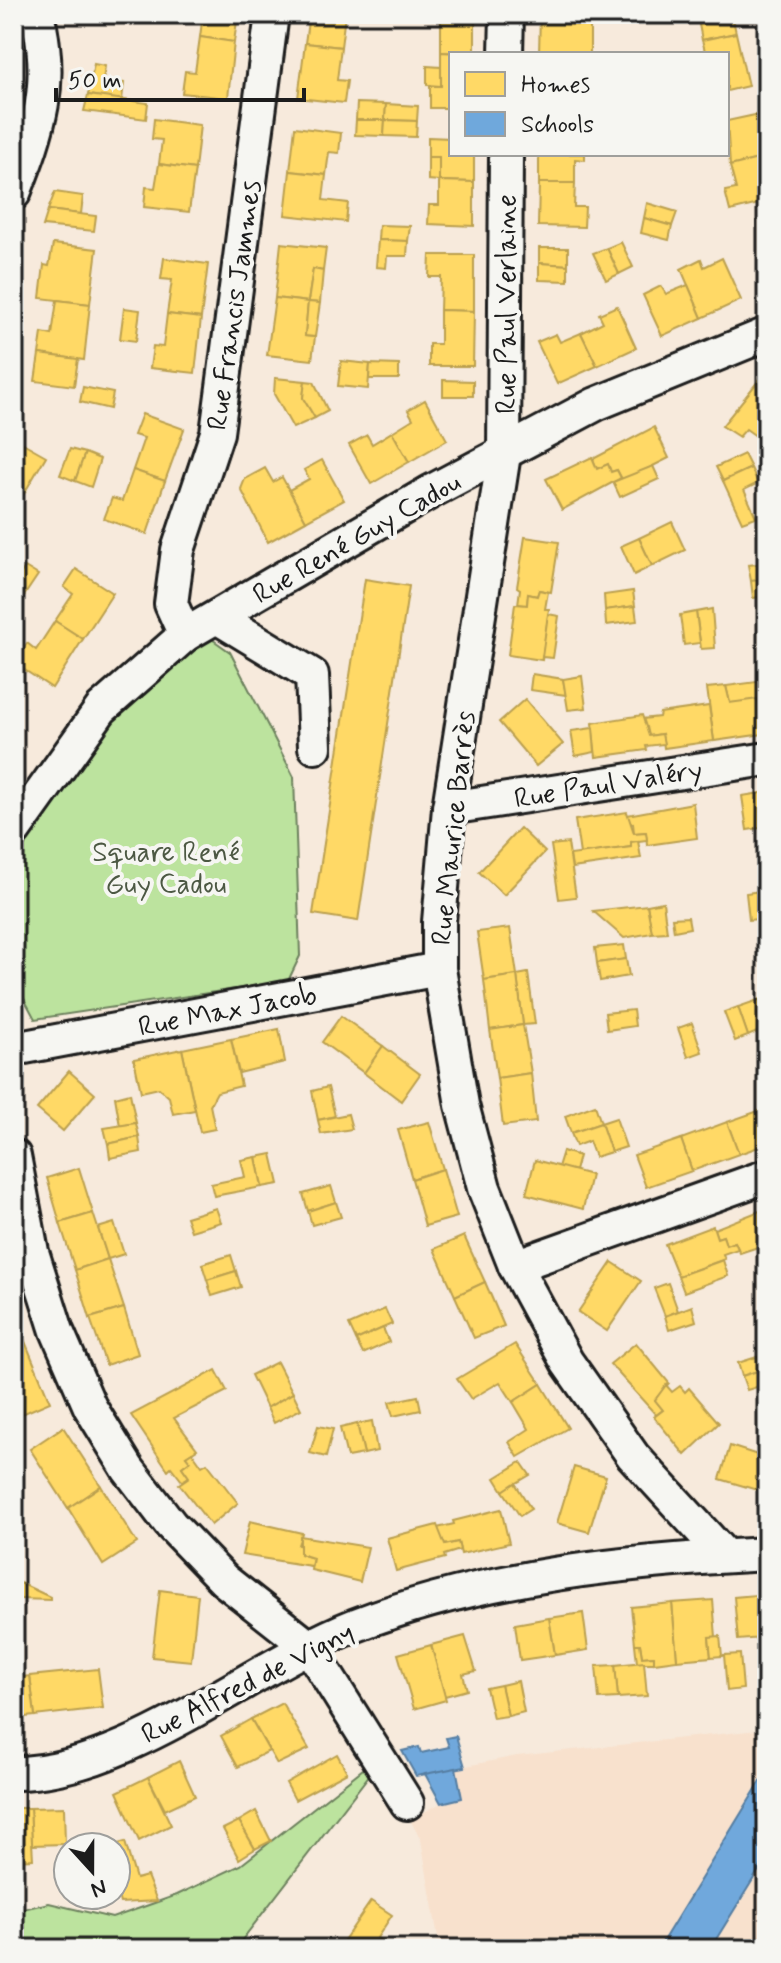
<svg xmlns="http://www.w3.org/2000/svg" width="781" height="1963" font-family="Mynerve,sans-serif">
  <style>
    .built { fill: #f8e1cd }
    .green { fill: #bce39e; stroke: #6c805d; stroke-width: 2 }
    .homes { fill: #ffd966; stroke: #bba050; stroke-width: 2 }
    .schools { fill: #6fa8dc; stroke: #567ea2; stroke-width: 2 }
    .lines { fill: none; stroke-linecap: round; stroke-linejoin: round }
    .street-casing { stroke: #1c1c1c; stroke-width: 38 }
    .street { stroke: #f6f6f2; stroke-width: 32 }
    .labels { text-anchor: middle; stroke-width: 8; stroke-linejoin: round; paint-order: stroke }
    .street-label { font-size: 28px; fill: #1c1c1c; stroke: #f6f6f2 }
    .park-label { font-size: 28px; fill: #4c5843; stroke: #f6f6f2 }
  </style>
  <rect width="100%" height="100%" fill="#f7eadc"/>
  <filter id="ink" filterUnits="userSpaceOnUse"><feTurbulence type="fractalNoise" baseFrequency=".0125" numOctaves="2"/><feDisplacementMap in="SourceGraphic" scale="16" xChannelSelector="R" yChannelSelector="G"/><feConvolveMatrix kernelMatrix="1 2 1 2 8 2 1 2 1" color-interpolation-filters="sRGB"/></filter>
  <g filter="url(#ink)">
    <path class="built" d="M767,1729V1949H440L421,1840L410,1820L441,1803L461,1798L456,1768L517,1756Z"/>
    <g class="green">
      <path d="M209,637L230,652L294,777L300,956L288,981L35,1019L14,980V858L129,684Z"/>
      <path d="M363,1769L370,1774L235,1949H14V1911L49,1903L112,1918L177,1895L241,1865Z"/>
    </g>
    <g class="homes">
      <path d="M203,14H238L234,42L200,37Z"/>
      <path d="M309,14H355L345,15L341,47L305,43Z"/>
      <path d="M430,14H475V53L441,52V20L430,19Z"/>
      <path d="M540,14H585V20H590V54H539Z"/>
      <path d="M697,14H732L736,33L702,40Z"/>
      <path d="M736,33L748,86L727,91V54H706L702,40Z"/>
      <path d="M200,37L234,42L228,98L182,93L185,71L195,72Z"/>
      <path d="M305,43L341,47L337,80L347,81L344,103L298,98Z"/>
      <path d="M441,52L475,54H451V108H430V86H441Z"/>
      <path d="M94,64L105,66L103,81L124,83L122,100L88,95Z"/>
      <path d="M427,66L441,67V86L427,85Z"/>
      <path d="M88,95L148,103L146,119L84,111Z"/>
      <path d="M357,103L386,104L385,120H356Z"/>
      <path d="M386,104L418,106L417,121L385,120Z"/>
      <path d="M755,115L766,157L730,166L727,121Z"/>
      <path d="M154,119L200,125L195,169L159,164L162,140L152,139Z"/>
      <path d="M356,120H385L384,136L355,135Z"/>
      <path d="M385,120L417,121L416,137L384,136Z"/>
      <path d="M295,127L341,133L339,153L329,152L326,175L290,171Z"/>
      <path d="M428,137L451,138V154H474V182L439,181V157H428Z"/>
      <path d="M539,154H585V160L575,159V183H539Z"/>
      <path d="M428,157H439V181L428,180Z"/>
      <path d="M766,157L767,202L730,211L725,191L736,189L730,166Z"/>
      <path d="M159,164L195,169L189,212L144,207L146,187L155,188Z"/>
      <path d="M290,171L326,175L323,200L348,203L346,222L285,215Z"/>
      <path d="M439,181L474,182V226L428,224L429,205H439Z"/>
      <path d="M539,183H575L574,207H585L584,227L538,226Z"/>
      <path d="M55,192L83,196L81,214L48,210Z"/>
      <path d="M647,203L677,212L672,226L644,218Z"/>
      <path d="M48,210L96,216L94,231L43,226Z"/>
      <path d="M644,218L672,226L669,240L641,233Z"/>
      <path d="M379,225L410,226L408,241L378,240Z"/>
      <path d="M378,240L408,241L407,256H387L386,268L376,267Z"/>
      <path d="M621,242L633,267L619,274L607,248Z"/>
      <path d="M281,243L326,248L323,271L313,269L308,302L275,298Z"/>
      <path d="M53,244L97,249L90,304L40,298L44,265L49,266Z"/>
      <path d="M539,248H568V265L539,263Z"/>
      <path d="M607,248L619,274L606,280L593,253Z"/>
      <path d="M430,255H474V311L440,310L441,277H429Z"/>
      <path d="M164,258L208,264L201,318L167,314L172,280L161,279Z"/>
      <path d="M722,258L741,300L702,318L681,269L701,259L704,267Z"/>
      <path d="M539,263L568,265V281L539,280Z"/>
      <path d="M313,269L323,271L320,303L308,302Z"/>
      <path d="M688,285L702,318L662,336L643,295L661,286L666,294Z"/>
      <path d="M275,298L308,302L305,336L315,337L312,360L267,355Z"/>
      <path d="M57,300L90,304L84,360L39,354L42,333L52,335Z"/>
      <path d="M308,302L320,303L315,337L305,336Z"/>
      <path d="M617,306L636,348L597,366L581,333L603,322L599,314Z"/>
      <path d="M124,308L140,310L136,341L120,339Z"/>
      <path d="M440,310L474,311L473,366H429V344H440Z"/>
      <path d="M167,314L201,318L195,373L150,368L153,346L163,347Z"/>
      <path d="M581,333L597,366L557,384L537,342L556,334L560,342Z"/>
      <path d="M39,354L78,359L74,386L35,381Z"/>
      <path d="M341,361L370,364L368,389L338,386Z"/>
      <path d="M370,364L399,365V379H369Z"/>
      <path d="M275,378L305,381L303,398L315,418L293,428L274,394Z"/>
      <path d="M443,380L473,381V396H443Z"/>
      <path d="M759,380L767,387V432L760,439L746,429L739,437L722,426Z"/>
      <path d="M305,381L314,382L328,411L315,418L303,398Z"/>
      <path d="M83,387L113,393L110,409L80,402Z"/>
      <path d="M425,400L447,440L409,462L392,432L413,419L408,410Z"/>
      <path d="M142,414L184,429L165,481L133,470L144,438L134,435Z"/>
      <path d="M654,427L669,458L623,481L617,470L611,472L608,464L597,469L593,459Z"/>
      <path d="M392,432L409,462L371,484L349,445L367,435L372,444Z"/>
      <path d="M14,438L46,456L19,502L14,500Z"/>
      <path d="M70,449L85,453L75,481L60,475Z"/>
      <path d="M85,453L100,459L91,487L75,481Z"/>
      <path d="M744,454L751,468L723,481L716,467Z"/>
      <path d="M592,457L597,469L608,464L611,472L617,470L621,478L562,510L546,479Z"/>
      <path d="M322,460L344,500L306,521L289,490L309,479L304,470Z"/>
      <path d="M653,466L659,479L620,497L613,482Z"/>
      <path d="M265,468L273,482L282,477L306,521L268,542L241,489L245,479Z"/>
      <path d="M751,468L758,483L744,490L756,517L742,522L723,481Z"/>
      <path d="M133,470L165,481L147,534L104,519L112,498L122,501Z"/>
      <path d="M672,522L685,550L652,566L639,538Z"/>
      <path d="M525,537L559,542L551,592L539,590L537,596L528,594L527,605L518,604L520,589L517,587Z"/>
      <path d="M639,538L652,566L634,575L621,546Z"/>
      <path d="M767,563V579L751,581L748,565Z"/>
      <path d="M25,567L38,575L22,599L14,594V584Z"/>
      <path d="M76,569L113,593L83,639L55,621L73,594L64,587Z"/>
      <path d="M365,579L409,586L358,921L313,914Z"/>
      <path d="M767,579V596L753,598L751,581Z"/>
      <path d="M539,590L548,592L545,609H549L542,660L508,655L515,604L527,605L528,594L537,596Z"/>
      <path d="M633,591L635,606L605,610L604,595Z"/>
      <path d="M635,606L637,621L606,625L605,610Z"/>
      <path d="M712,609L715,648L701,649L696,612Z"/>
      <path d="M696,612L700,643L684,645L680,615Z"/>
      <path d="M548,614L559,616L553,658L542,657Z"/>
      <path d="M55,621L83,639L52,688L14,663L27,643L36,650Z"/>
      <path d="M532,674L563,679L566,695L530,690Z"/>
      <path d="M582,676L586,708L568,710L563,679Z"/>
      <path d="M764,681L767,701L730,703L726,686Z"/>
      <path d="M726,686L730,703L758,699L760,710H766L767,716V729L763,734L714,741L707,688Z"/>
      <path d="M525,699L563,744L536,766L499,722Z"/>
      <path d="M709,706L714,741L664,748L662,734L649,736L647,727H643L642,719L659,717L660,713Z"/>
      <path d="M642,715L649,736L662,734L664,744L646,746L647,750L596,757L592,723Z"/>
      <path d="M593,728L595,752L575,756L571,731Z"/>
      <path d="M767,792V827L747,830L742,796Z"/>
      <path d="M693,803L697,838L647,845L646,832L634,833L633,823L628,824L627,815Z"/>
      <path d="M627,812L634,833L646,832L647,840L631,842V847L580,854L575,820Z"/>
      <path d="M520,828L545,852L504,895L479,872Z"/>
      <path d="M638,841L641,858L572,868L570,855L631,847V842Z"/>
      <path d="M568,843L576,897L559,899L551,845Z"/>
      <path d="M767,890V918L749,920L746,893Z"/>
      <path d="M663,902L667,932L652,933L647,905Z"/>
      <path d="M647,905L652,933L624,938L593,911Z"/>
      <path d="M688,917L690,928L674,931L672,918Z"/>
      <path d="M510,928L517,975L484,980L477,932Z"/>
      <path d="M624,945L626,959L597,963L595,948Z"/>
      <path d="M626,959L629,976L600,981L597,963Z"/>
      <path d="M528,973L535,1024L523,1025L517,975Z"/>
      <path d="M517,975L523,1025L490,1030L484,980Z"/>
      <path d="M767,997V1010L757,1014L762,1030L748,1036L738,1007Z"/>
      <path d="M738,1007L748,1036L735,1041L724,1012Z"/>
      <path d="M633,1010L635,1026L607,1030L605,1013Z"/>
      <path d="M341,1016L383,1046L364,1073L322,1042Z"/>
      <path d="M692,1023L702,1052L688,1057L678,1028Z"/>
      <path d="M523,1025L531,1073L497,1078L490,1030Z"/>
      <path d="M279,1029L285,1062L239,1073L231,1039Z"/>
      <path d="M231,1039L241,1086L217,1092L210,1105L215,1129L200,1132L182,1049Z"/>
      <path d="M383,1046L420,1074L401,1101L364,1073Z"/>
      <path d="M182,1049L195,1110L173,1114L169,1097L159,1088L141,1092L134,1059Z"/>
      <path d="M69,1071L95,1094L63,1131L37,1109Z"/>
      <path d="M531,1073L536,1122L503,1126L497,1078Z"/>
      <path d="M328,1087L335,1116L318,1120L312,1091Z"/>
      <path d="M130,1093L136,1123L120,1126L115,1097Z"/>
      <path d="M595,1105L601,1123L571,1133L565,1116Z"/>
      <path d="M767,1108V1144L739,1154L727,1122Z"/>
      <path d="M348,1114L352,1129L321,1134L318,1120Z"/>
      <path d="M616,1118L626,1147L611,1152L601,1123Z"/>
      <path d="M429,1122L443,1169L412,1179L398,1130Z"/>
      <path d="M727,1122L739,1154L692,1171L681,1139Z"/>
      <path d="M136,1123L139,1137L108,1144L104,1128Z"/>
      <path d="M601,1123L611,1152L595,1157L589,1141L576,1146L571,1133Z"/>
      <path d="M139,1137L141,1152L110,1158L108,1144Z"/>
      <path d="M681,1139L692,1171L646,1187L634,1155Z"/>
      <path d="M563,1151L579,1156L575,1171L558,1167Z"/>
      <path d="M272,1154L279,1184L262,1187L256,1157Z"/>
      <path d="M256,1157L262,1187L214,1196L211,1184L245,1177L241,1160Z"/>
      <path d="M535,1160L591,1175L583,1209L526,1194Z"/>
      <path d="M79,1168L93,1213L60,1223L47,1178Z"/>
      <path d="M443,1169L457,1217L425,1226L412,1179Z"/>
      <path d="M331,1186L336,1202L308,1211L303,1194Z"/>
      <path d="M336,1202L341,1217L312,1225L308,1211Z"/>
      <path d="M216,1208L221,1222L191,1231L186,1217Z"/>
      <path d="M767,1208V1244L740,1253L735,1242L726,1245L723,1236L717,1238L714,1229Z"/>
      <path d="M93,1213L108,1259L75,1270L60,1223Z"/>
      <path d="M114,1223L124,1254L108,1259L98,1228Z"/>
      <path d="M713,1226L717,1238L723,1236L726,1245L735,1242L738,1249L723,1254L725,1259L678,1276L665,1244Z"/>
      <path d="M464,1236L485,1282L455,1296L434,1249Z"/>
      <path d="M231,1255L236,1271L207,1280L202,1264Z"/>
      <path d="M108,1259L124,1308L90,1318L75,1270Z"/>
      <path d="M723,1260L728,1276L684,1292L678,1276Z"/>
      <path d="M612,1262L641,1281L607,1331L578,1312Z"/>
      <path d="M236,1271L241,1287L212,1296L207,1280Z"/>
      <path d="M485,1282L504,1326L474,1338L455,1296Z"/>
      <path d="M668,1283L678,1311L665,1316L654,1288Z"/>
      <path d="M692,1306L696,1321L669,1330L665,1316Z"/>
      <path d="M124,1308L138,1354L106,1365L90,1318Z"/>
      <path d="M385,1309L392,1324L356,1340L349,1325Z"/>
      <path d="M383,1328L389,1342L363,1354L356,1340Z"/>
      <path d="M24,1339L50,1402L15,1417L14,1343Z"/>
      <path d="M636,1343L669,1383L655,1400L663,1410L656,1415L610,1364Z"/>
      <path d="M515,1344L541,1384L513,1402L500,1382L471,1399L457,1379Z"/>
      <path d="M766,1354L767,1368L742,1376L738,1363Z"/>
      <path d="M277,1362L293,1393L267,1408L251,1375Z"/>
      <path d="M767,1368V1384L747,1390L742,1376Z"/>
      <path d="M216,1370L227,1391L174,1418L197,1449L186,1456L190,1461L182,1467L189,1477L182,1481L171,1467L168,1470L131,1415Z"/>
      <path d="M541,1384L568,1428L518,1457L509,1442L529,1429L513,1402Z"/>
      <path d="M666,1385L672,1392L680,1386L685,1392L689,1388L719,1423L685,1455L654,1417L663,1410L655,1400Z"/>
      <path d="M293,1393L301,1409L274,1423L267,1408Z"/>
      <path d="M418,1396L421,1410L393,1416L389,1402Z"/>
      <path d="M372,1421L377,1451L364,1454L357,1424Z"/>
      <path d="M357,1424L364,1454L347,1457L340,1428Z"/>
      <path d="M318,1426L333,1429L326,1457L310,1453Z"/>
      <path d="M63,1427L101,1486L68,1508L30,1449Z"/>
      <path d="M730,1446L767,1458V1493L720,1479Z"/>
      <path d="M192,1452L202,1466L207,1463L238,1503L211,1525L179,1484L189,1477L182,1467L190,1461L186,1456Z"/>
      <path d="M521,1462L530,1475L503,1491L495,1478Z"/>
      <path d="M574,1467L606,1476L589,1532L557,1523Z"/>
      <path d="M515,1483L531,1509L520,1516L503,1491Z"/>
      <path d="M101,1486L137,1543L103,1565L68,1508Z"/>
      <path d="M501,1509L509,1543L461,1554L458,1542L445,1545L439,1536L437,1528L454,1524L453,1521Z"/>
      <path d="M250,1521L302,1533L298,1545L303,1546L300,1554L313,1558L311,1566L242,1555Z"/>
      <path d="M437,1525L445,1545L458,1542L460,1550L444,1555L445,1558L396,1571L387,1538Z"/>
      <path d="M300,1536L368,1547L360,1582L311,1570L313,1558L300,1554Z"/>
      <path d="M18,1582L50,1597V1600L20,1599Z"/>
      <path d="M160,1590L198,1595L191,1661L152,1657Z"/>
      <path d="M767,1594V1631H760L761,1638L738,1640L734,1597Z"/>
      <path d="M713,1600L716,1637H709L711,1657L677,1660L672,1603Z"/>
      <path d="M672,1603L677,1660L654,1663V1656L642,1657L640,1644H635L631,1607Z"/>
      <path d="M583,1613L588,1650L555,1655L549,1618Z"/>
      <path d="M549,1618L555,1655L520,1660L515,1624Z"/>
      <path d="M465,1636L476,1671L463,1674L467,1690L445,1696L431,1645Z"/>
      <path d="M720,1636L722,1656L711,1657L709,1637Z"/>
      <path d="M635,1644H640L642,1657L654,1656V1663H637Z"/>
      <path d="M431,1645L446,1700L414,1709L398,1654Z"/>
      <path d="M740,1654L743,1689L727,1691L724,1655Z"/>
      <path d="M644,1662L647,1696L618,1698L615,1665Z"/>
      <path d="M615,1665L618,1698L599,1699L596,1666Z"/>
      <path d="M98,1669L103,1708L35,1716L30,1676Z"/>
      <path d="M30,1676L35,1716L14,1718V1678Z"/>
      <path d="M518,1681L524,1712L508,1716L501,1685Z"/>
      <path d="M501,1685L508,1716L493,1718L486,1688Z"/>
      <path d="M282,1703L309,1749L277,1764L251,1719Z"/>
      <path d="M251,1719L269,1751L238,1767L221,1736Z"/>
      <path d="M337,1754L347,1772L295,1800L286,1783Z"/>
      <path d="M179,1761L195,1796L165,1810L148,1777Z"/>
      <path d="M148,1777L171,1825L139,1841L117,1792Z"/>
      <path d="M64,1807L65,1844L32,1845L30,1808Z"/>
      <path d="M14,1808H30L33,1859L14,1860Z"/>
      <path d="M256,1811L271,1841L255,1849L239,1821Z"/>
      <path d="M239,1821L255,1849L239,1859L223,1829Z"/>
      <path d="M125,1842L136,1879L147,1876L157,1901L120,1903L116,1890V1847H108Z"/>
      <path d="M371,1901L392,1915L377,1938L393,1949H338Z"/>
    </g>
    <g class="schools">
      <path d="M456,1736L465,1767L416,1776L402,1751L419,1747L421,1753L449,1747L446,1738Z"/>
      <path d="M456,1768L462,1798L441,1803L425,1774Z"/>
      <path d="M767,1771V1857L710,1949H658Z"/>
    </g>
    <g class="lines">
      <g class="street-casing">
        <g id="street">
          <path d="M506,54L507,14"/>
          <path d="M506,154L504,454L449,808L439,922V969L462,1105L484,1188L515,1266L567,1362L633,1456L725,1556"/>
          <path d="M14,193C39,129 55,83 37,14"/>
          <path d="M217,617L312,675L315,747"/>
          <path d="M185,635L171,604L178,550L217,433L272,14"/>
          <path d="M449,808L767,759"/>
          <path d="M14,831L101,709L185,635L432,491L596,404L767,334"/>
          <path d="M14,1049L439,969"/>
          <path d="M14,1156L32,1252L57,1331L90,1407L128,1469L171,1525L224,1580L309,1647L407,1803"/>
          <path d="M515,1266L767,1176"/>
          <path d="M14,1773C125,1774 251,1666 356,1625C485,1575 630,1561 767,1554"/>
        </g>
      </g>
      <use href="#street" class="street"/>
    </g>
  </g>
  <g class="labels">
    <g class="street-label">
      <text transform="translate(505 304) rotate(-90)" y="10">Rue Paul Verlaine</text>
      <text transform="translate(233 305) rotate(-82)" y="10">Rue Francis Jammes</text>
      <text transform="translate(356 537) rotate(-30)" y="10">Rue René Guy Cadou</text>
      <text transform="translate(608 783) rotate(-9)" y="10">Rue Paul Valéry</text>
      <text transform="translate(452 828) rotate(-84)" y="10">Rue Maurice Barrès</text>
      <text transform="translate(227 1009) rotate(-11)" y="10">Rue Max Jacob</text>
      <text transform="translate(247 1682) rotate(-27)" y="10">Rue Alfred de Vigny</text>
    </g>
    <g class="park-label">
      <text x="166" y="861">Square René<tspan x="166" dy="32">Guy Cadou</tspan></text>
    </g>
  </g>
  <rect width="781" height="1963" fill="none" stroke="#f6f6f2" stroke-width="48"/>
  <rect x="24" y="24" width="733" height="1915" fill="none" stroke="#1c1c1c" stroke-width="3" filter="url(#ink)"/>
  <rect x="449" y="52" width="280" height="104" fill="#f6f6f2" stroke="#9f9f9c" stroke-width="2"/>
  <rect x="465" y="72" width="40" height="24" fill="#ffd966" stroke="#9f9f9c" stroke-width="2"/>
  <text x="521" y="92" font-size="24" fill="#1c1c1c">Homes</text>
  <rect x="465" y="112" width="40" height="24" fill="#6fa8dc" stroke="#9f9f9c" stroke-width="2"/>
  <text x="521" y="132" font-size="24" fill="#1c1c1c">Schools</text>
  <g transform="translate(92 1871) rotate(159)"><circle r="38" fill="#f6f6f2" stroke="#9f9f9c" stroke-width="2"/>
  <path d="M0-6L14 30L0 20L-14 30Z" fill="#1c1c1c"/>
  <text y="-12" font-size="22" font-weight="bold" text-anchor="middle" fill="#1c1c1c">N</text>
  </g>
  <path d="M56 88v12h248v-12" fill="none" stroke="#1c1c1c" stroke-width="4"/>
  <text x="68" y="88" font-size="24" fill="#1c1c1c" stroke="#f6f6f2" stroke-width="6" paint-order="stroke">50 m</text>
</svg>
